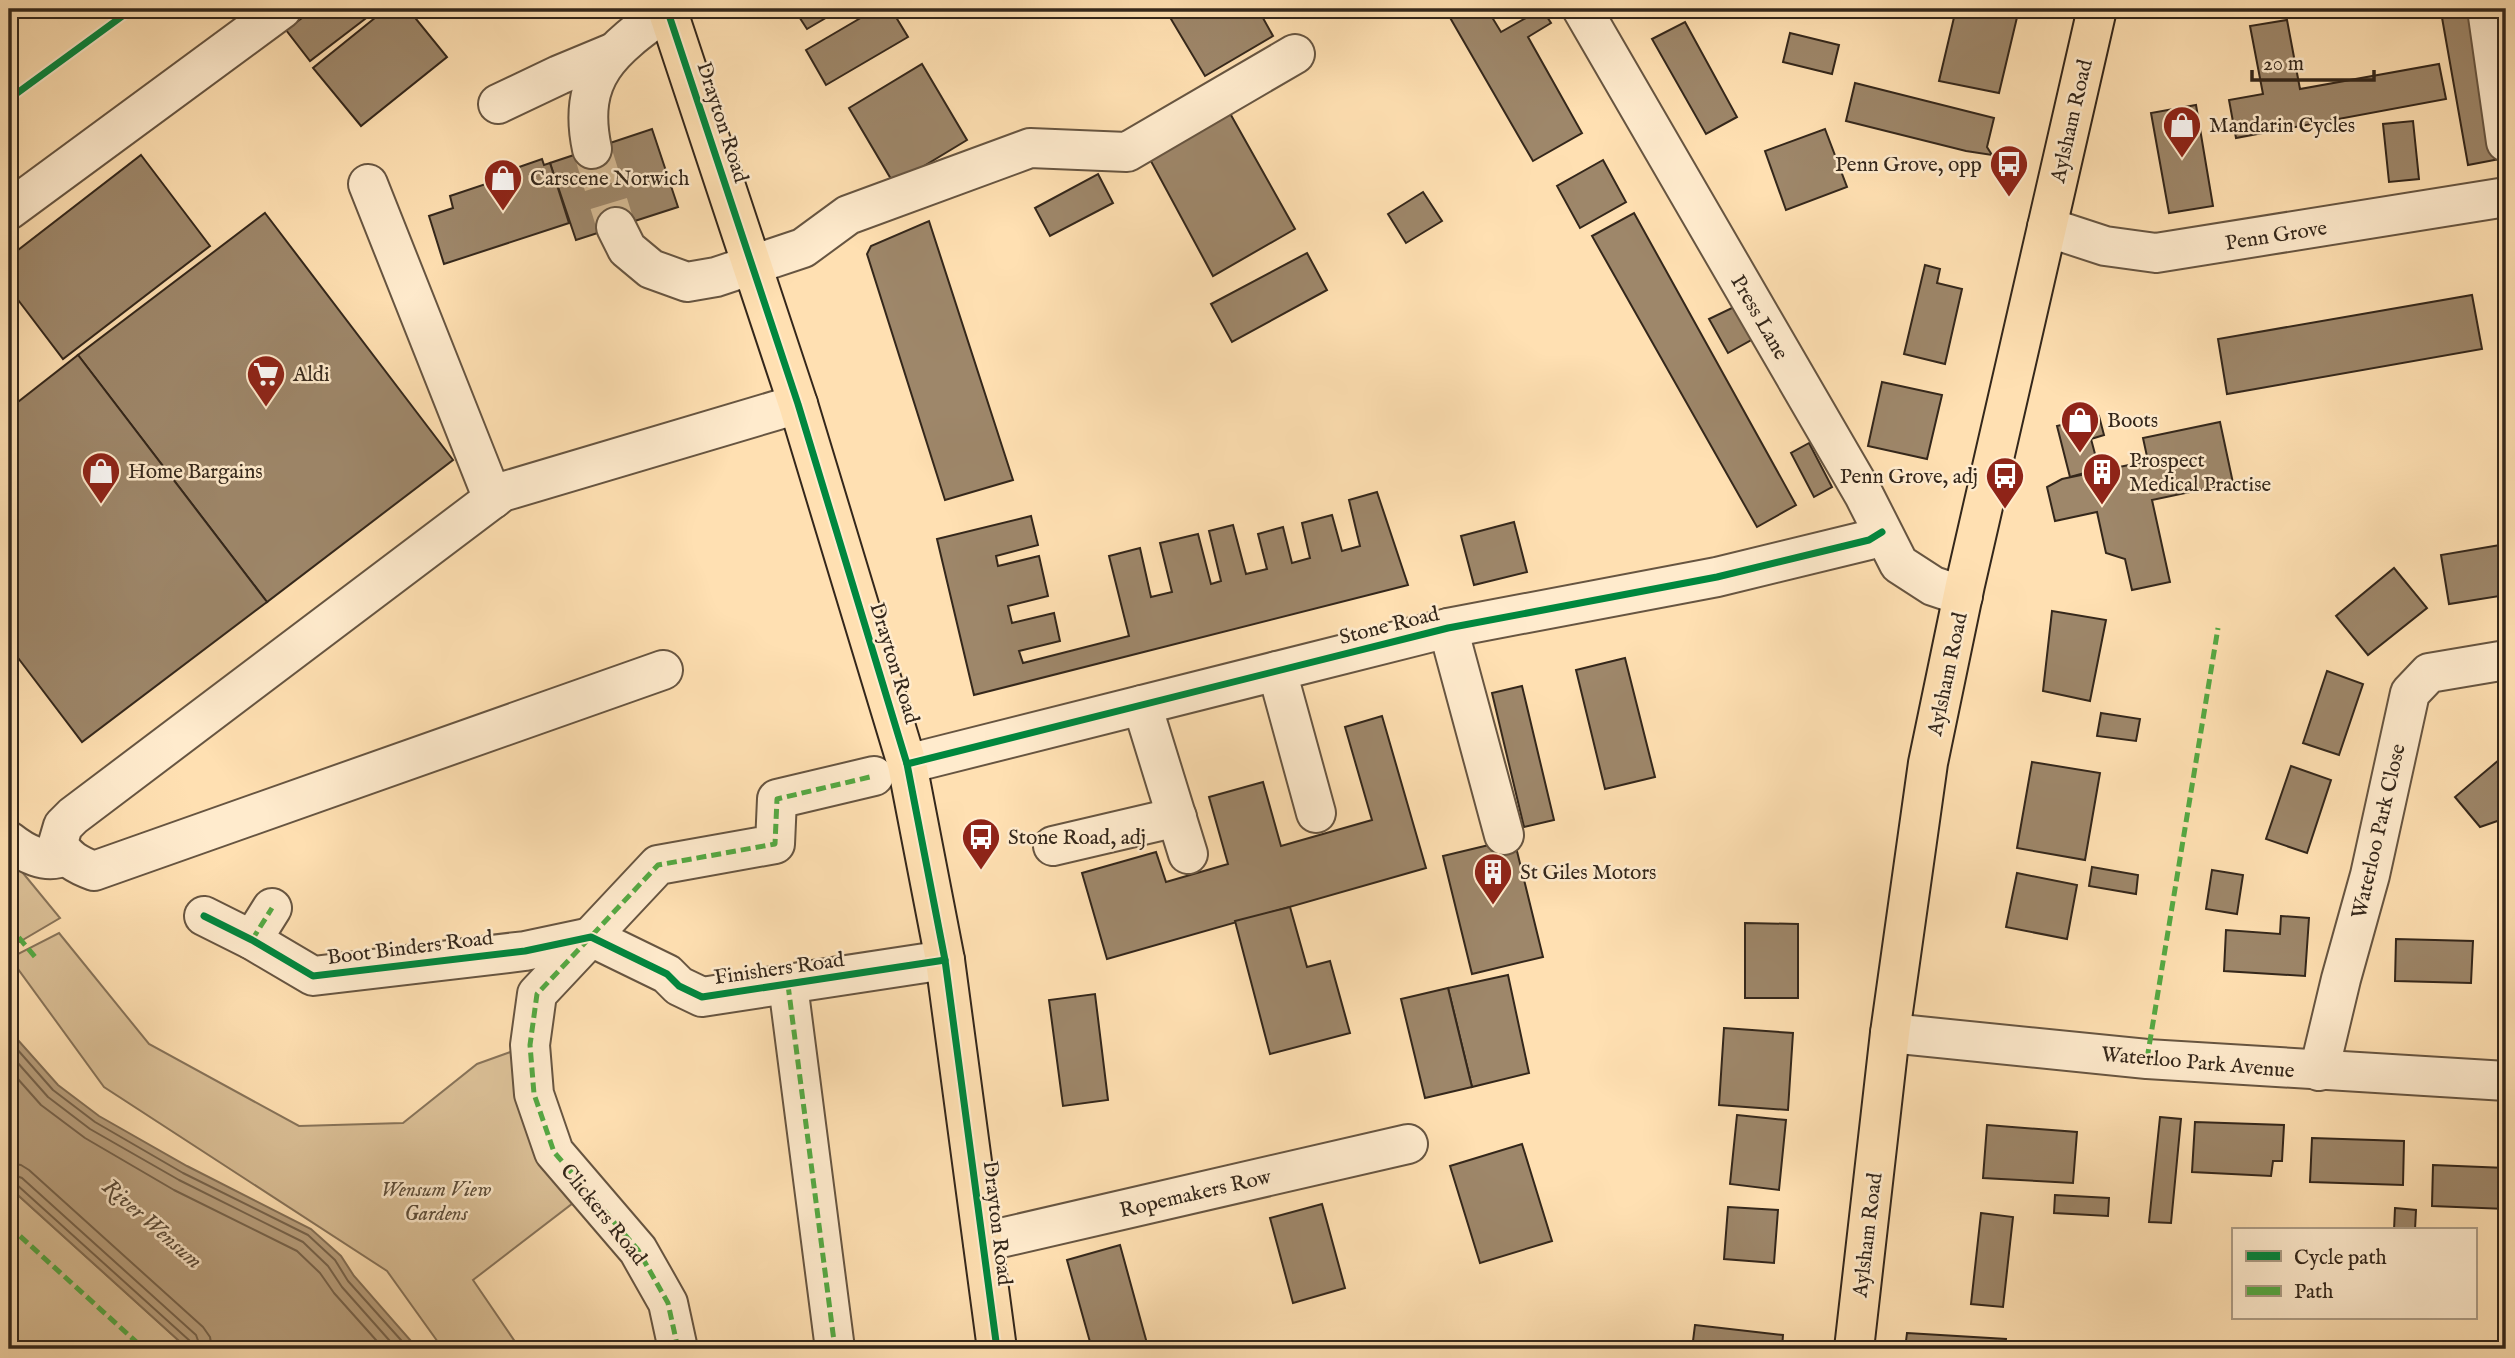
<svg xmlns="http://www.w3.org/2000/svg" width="2515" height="1358" font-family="'IM FELL English',serif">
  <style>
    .green { fill: #dcc198; stroke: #88745a; stroke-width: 2 }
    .water { fill: #baa17f; stroke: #847057; stroke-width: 2 }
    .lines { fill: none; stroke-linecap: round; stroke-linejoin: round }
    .shore { stroke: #77644d; stroke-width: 2 }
    .building { fill: #9e876a; stroke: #34271b; stroke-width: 2 }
    .minor-tunnel { stroke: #d6bb94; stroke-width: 38; stroke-dasharray: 38 19; stroke-linecap: butt }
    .minor-casing { stroke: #675541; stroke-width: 42 }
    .major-casing { stroke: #34271b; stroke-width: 42 }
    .minor { stroke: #ffebcd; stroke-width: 38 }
    .major { stroke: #ffe0b2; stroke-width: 38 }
    .quiet { stroke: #54aa43; stroke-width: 5; stroke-dasharray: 10 5; stroke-linecap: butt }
    .cycleway-casing { stroke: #ffebcd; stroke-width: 11 }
    .cycleway { stroke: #00873e; stroke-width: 7 }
    .labels { text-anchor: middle; stroke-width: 5; stroke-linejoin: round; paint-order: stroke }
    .street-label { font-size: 21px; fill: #34271b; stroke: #ffebcd }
    .poi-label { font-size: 21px; fill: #34271b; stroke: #ffebcd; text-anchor: start }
    .park-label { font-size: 21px; font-style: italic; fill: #5e4e3a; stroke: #ffebcd }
    .water-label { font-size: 23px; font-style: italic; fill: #5c4c39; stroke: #ffebcd }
  </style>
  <rect width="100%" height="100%" fill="#ffe0b2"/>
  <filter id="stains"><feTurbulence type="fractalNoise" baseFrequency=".00286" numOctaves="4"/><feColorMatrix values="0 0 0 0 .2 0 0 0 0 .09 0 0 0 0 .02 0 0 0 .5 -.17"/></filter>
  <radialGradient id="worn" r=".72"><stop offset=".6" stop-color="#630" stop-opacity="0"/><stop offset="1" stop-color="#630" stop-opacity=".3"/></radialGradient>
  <g class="green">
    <path d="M9,856L60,918L9,948Z"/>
    <path d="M59,933L149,1044L299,1126L403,1123L477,1064L530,1045L573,1203L473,1280L520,1349H443L387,1271L104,1087L10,958Z"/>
    <path d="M9,1187L188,1349H9Z"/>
  </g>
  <path class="water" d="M9,1030L58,1085L99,1116L187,1166L311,1229L341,1256L354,1276L418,1349H188L9,1187Z"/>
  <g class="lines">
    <g class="shore">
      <path d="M9,1040L53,1090L95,1122L183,1173L308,1235L335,1260L348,1281L409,1349"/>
      <path d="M9,1053L48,1097L90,1129L179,1180L303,1242L328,1266L342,1287L397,1349"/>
      <path d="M9,1069L41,1105L85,1138L174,1190L297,1251L320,1273L334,1293L384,1349"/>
      <path d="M9,1163L21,1165L29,1170L203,1327L210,1337L212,1349"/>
      <path d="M9,1173L22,1178L196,1335L201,1349"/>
      <path d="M9,1182L16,1184L190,1341L192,1349"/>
    </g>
  </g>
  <g class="building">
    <path d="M314,9H378L310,61L286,30Z"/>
    <path d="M386,9H408L447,57L361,126L313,68Z"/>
    <path d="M794,9H841L807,29Z"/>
    <path d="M876,9H891L908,37L826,85L806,50Z"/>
    <path d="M1165,9H1258L1273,36L1205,76Z"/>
    <path d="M1445,9H1487L1501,32L1542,9L1551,23L1528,37L1582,133L1533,161Z"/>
    <path d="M1956,9H2019L1999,93L1939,81Z"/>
    <path d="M2457,9H2479L2505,158L2468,165L2441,12Z"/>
    <path d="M2287,20L2300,89L2439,64L2446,99L2236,138L2229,100L2263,94L2250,26Z"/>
    <path d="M1685,22L1737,117L1706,134L1652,39Z"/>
    <path d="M1790,33L1839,45L1832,74L1783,62Z"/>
    <path d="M922,64L967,140L894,184L849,108Z"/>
    <path d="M1855,83L1994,118L1987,147L1992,155L1966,151L1846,121Z"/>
    <path d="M2196,105L2213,206L2169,213L2151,113Z"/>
    <path d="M1227,108L1295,229L1213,276L1146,152Z"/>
    <path d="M2413,121L2419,179L2389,182L2383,124Z"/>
    <path d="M652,129L678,207L576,240L550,163Z"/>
    <path d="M1825,129L1847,187L1786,210L1765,151Z"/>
    <path d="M141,155L210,246L63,359L9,288V257Z"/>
    <path d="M542,159L544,165L550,163L569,223L444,264L429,216L453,208L450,196L498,180L496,175Z"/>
    <path d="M1603,160L1626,202L1580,228L1557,186Z"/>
    <path d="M1098,174L1113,203L1050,236L1035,208Z"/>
    <path d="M1423,192L1442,221L1406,243L1388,214Z"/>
    <path d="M265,213L453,460L267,602L78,355Z"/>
    <path d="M1634,213L1796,505L1757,527L1592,236Z"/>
    <path d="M929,221L1013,480L945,500L867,254L871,246Z"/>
    <path d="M1307,253L1327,290L1232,342L1211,304Z"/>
    <path d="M1925,265L1940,269L1937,283L1962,289L1945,364L1904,354Z"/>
    <path d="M2472,295L2482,349L2227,394L2218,339Z"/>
    <path d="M1736,306L1753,339L1728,353L1709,319Z"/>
    <path d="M78,355L267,602L82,742L9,646V409Z"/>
    <path d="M1882,382L1942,395L1927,459L1868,446Z"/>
    <path d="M2099,416L2104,435L2091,439L2099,469L2070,477L2057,426Z"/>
    <path d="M2220,422L2233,483L2152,500L2170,582L2132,590L2125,559L2106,553L2097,512L2055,521L2047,487L2062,479L2148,461L2143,438Z"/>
    <path d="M1809,443L1832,487L1814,497L1791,453Z"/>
    <path d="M1377,492L1408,585L974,695L937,539L1031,516L1038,545L996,556L998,566L1039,556L1048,596L1008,606L1012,623L1054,613L1060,641L1019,651L1023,663L1129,636L1109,556L1140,548L1151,597L1172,592L1160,543L1198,534L1211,584L1221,581L1209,531L1233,525L1246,574L1267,569L1258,534L1283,527L1292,563L1310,558L1302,523L1332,515L1342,551L1360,546L1349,500Z"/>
    <path d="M1514,522L1527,572L1474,585L1461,536Z"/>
    <path d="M2506,544V595L2449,604L2441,555Z"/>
    <path d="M2394,568L2427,608L2368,655L2336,616Z"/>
    <path d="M2052,611L2106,620L2090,701L2043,691Z"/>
    <path d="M1625,658L1655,777L1605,789L1576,670Z"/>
    <path d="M2327,671L2363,684L2339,755L2303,743Z"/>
    <path d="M1522,686L1554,820L1524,827L1492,693Z"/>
    <path d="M2101,713L2140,719L2136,741L2097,736Z"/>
    <path d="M1382,716L1426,868L1107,959L1082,873L1156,852L1166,882L1228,864L1209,797L1263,782L1281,846L1372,820L1345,727Z"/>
    <path d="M2506,754V818L2480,827L2455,797Z"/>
    <path d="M2032,762L2100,773L2085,860L2017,848Z"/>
    <path d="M2291,766L2331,780L2307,853L2266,839Z"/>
    <path d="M1514,839L1543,957L1472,974L1443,856Z"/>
    <path d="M2092,867L2138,875L2136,894L2089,886Z"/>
    <path d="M2212,870L2243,875L2237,914L2206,909Z"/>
    <path d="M2017,873L2077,885L2067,939L2006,927Z"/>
    <path d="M2505,901H2506V949H2503Z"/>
    <path d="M1290,907L1307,967L1330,961L1350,1033L1270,1054L1235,921Z"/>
    <path d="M2281,916L2309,918L2305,976L2224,971L2226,930L2280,934Z"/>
    <path d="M1745,923L1798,924V998H1745Z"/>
    <path d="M2396,939L2473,941L2471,983L2395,981Z"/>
    <path d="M1508,975L1529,1073L1472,1087L1448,988Z"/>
    <path d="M1448,988L1472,1087L1425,1098L1401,999Z"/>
    <path d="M1095,994L1108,1100L1063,1106L1049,1000Z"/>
    <path d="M1724,1028L1793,1033L1788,1110L1719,1105Z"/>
    <path d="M1737,1115L1786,1120L1779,1190L1730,1184Z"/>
    <path d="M2160,1117L2181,1119L2171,1223L2149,1222Z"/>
    <path d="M2195,1122L2284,1125L2282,1161H2273L2271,1176L2192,1172Z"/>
    <path d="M1987,1125L2077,1132L2073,1183L1983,1178Z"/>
    <path d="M2312,1138L2404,1141L2403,1185L2310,1182Z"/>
    <path d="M1522,1144L1552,1241L1480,1263L1450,1166Z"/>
    <path d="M2433,1165L2506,1168V1209L2432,1206Z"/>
    <path d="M2055,1195L2109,1198L2108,1216L2054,1213Z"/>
    <path d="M1322,1204L1345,1288L1293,1303L1270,1218Z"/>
    <path d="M1728,1207L1778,1210L1774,1263L1724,1259Z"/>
    <path d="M2395,1208L2416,1210L2415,1230H2394Z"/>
    <path d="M1981,1213L2013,1217L2003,1307L1971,1304Z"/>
    <path d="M1120,1245L1148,1347L1139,1349H1092L1067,1260Z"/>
    <path d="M1695,1325L1783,1335L1782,1349H1692Z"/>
    <path d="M1907,1333L2006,1339L2005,1349L1906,1341Z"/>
  </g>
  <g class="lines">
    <path class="minor-tunnel" d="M592,149L616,227"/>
    <g class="minor-casing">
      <g id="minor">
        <path d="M1582,9L1864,495L1899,564L1933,586L1963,596"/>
        <path d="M2487,9L2506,142"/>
        <path d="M498,104L559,75L612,53"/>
        <path d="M592,149C576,75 613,49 667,10"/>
        <path d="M368,184L493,499"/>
        <path d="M9,210L282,9"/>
        <path d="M616,227L627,249L651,269L687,282L716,277L803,248L848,215L1030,148L1127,152L1295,54"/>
        <path d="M2047,227L2105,246L2156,253L2506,197"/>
        <path d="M1448,628L1504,835"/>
        <path d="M663,670L94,871C78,865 66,859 58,843L63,826L73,816L502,492L798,404"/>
        <path d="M1277,671L1316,813"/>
        <path d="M1142,705L1188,854"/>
        <path d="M907,764L1448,628L1717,577L1869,540L1882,532"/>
        <path d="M9,841C24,853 46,865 64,856"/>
        <path d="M1053,846L1177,817"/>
        <path d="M204,916L252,940L313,976L525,951L591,937L667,974L679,986L702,997L945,960"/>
        <path d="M252,940L272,908"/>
        <path d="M788,985L835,1349"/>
        <path d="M1890,1033L2147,1059L2506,1081"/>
        <path d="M2319,1071L2341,979L2370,875L2410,693L2429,673L2506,660"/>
        <path d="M983,1242L1408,1144"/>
        <path d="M678,1349L668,1303L638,1250L554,1152L534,1094L530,1045L537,994L658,865L775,844L777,799L874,776"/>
      </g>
    </g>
    <g class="major-casing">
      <g id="major">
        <path d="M667,9L798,404L907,764L945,960L997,1349"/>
        <path d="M1854,1349L1890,1033L1928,763L1965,585L2097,9"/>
      </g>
    </g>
    <use href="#minor" class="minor"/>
    <use href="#major" class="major"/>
    <g class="quiet">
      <path d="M9,926L36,958"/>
      <path d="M252,940L272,908"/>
      <path d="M788,985L835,1349"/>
      <path d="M2147,1059L2218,628"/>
      <path d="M9,1226L144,1349"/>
      <path d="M678,1349L668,1303L638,1250L554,1152L534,1094L530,1045L537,994L658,865L775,844L777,799L874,776"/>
    </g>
    <g class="cycleway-casing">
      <g id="cycleway">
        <path d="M667,9L798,404L907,764L945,960L997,1349"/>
        <path d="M9,99L132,9"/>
        <path d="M907,764L1448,628L1717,577L1869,540L1882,532"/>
        <path d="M204,916L252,940L313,976L525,951L591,937L667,974L679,986L702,997L945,960"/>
      </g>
    </g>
    <use href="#cycleway" class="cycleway"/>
  </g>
  <defs>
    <g id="shop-pin" transform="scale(2.0125)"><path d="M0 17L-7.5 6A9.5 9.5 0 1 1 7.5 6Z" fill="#8f2418" stroke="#ffebcd"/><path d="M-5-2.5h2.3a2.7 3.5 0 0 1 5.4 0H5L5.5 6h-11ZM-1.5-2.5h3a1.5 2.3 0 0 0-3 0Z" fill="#fff"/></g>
    <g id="bus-pin" transform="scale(2.0125)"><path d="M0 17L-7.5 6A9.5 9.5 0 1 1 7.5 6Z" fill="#8f2418" stroke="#ffebcd"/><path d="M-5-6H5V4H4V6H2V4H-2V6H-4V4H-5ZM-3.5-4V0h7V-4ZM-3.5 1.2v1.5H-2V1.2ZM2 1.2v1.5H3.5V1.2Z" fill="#fff"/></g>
    <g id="supermarket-pin" transform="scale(2.0125)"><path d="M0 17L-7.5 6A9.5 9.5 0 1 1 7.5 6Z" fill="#8f2418" stroke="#ffebcd"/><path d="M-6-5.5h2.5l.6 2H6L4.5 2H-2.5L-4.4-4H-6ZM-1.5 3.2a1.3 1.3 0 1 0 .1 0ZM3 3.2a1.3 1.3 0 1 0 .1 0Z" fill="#fff"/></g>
    <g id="building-pin" transform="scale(2.0125)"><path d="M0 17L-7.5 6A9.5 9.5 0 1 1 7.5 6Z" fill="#8f2418" stroke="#ffebcd"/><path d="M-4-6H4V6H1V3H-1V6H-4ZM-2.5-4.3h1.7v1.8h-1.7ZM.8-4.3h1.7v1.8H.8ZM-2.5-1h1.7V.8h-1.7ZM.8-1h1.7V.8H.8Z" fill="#fff"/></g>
  </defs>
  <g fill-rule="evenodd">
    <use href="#shop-pin" x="2182" y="125"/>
    <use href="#bus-pin" x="2009" y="164"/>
    <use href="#shop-pin" x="503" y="178"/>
    <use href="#supermarket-pin" x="266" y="374"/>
    <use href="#shop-pin" x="2080" y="420"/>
    <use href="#shop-pin" x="101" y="471"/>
    <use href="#building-pin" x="2102" y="472"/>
    <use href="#bus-pin" x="2005" y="476"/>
    <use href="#bus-pin" x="981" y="837"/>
    <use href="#building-pin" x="1493" y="872"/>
  </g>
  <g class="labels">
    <g class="street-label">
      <text transform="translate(2071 121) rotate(-77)" y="7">Aylsham Road</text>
      <text transform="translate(723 122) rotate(72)" y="7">Drayton Road</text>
      <text transform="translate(2276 235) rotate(-9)" y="7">Penn Grove</text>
      <text transform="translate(1760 317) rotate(60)" y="7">Press Lane</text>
      <text transform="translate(1389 625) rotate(-14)" y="7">Stone Road</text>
      <text transform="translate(895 663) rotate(73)" y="7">Drayton Road</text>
      <text transform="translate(1947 674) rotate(-78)" y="7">Aylsham Road</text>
      <text transform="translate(2378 831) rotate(-77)" y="7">Waterloo Park Close</text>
      <text transform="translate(410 947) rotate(-7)" y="7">Boot Binders Road</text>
      <text transform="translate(779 968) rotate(-8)" y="7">Finishers Road</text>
      <text transform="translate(2198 1062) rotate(5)" y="7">Waterloo Park Avenue</text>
      <text transform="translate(1195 1193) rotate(-13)" y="7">Ropemakers Row</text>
      <text transform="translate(604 1214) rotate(51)" y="7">Clickers Road</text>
      <text transform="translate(998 1223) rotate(83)" y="7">Drayton Road</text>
      <text transform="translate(1867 1235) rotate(-83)" y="7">Aylsham Road</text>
    </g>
    <g class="poi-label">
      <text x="2209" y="132">Mandarin Cycles</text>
      <text x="1982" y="171" text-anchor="end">Penn Grove, opp</text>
      <text x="530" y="185">Carscene Norwich</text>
      <text x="293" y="381">Aldi</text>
      <text x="2107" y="427">Boots</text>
      <text x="2129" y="467">Prospect<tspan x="2129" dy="24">Medical Practise</tspan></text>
      <text x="128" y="478">Home Bargains</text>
      <text x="1978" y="483" text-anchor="end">Penn Grove, adj</text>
      <text x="1008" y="844">Stone Road, adj</text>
      <text x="1520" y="879">St Giles Motors</text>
    </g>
    <g class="park-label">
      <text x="436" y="1196">Wensum View<tspan x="436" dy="24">Gardens</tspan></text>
    </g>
    <g class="water-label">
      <text transform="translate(153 1223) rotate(41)" y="8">River Wensum</text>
    </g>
  </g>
  <rect width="2515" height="1358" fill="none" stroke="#ffe0b2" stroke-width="35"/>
  <rect x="10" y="10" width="2494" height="1337" fill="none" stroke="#34271b" stroke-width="3.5"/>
  <rect x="18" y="18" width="2480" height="1323" fill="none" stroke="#34271b" stroke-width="2"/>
  <rect x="2232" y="1228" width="245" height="91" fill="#ffebcd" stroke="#ae9d86" stroke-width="2"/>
  <rect x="2246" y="1251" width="35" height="10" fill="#00873e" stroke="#ae9d86" stroke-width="2"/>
  <text x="2294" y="1264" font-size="21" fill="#34271b">Cycle path</text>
  <rect x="2246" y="1286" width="35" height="10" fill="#54aa43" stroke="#ae9d86" stroke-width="2"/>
  <text x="2294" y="1298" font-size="21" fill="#34271b">Path</text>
  <path d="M2252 70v10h122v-10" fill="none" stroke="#34271b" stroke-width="3.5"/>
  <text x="2263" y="70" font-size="21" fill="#34271b" stroke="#ffebcd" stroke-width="5" paint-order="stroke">20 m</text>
  <rect width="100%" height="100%" filter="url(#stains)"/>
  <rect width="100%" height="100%" fill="url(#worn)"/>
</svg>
